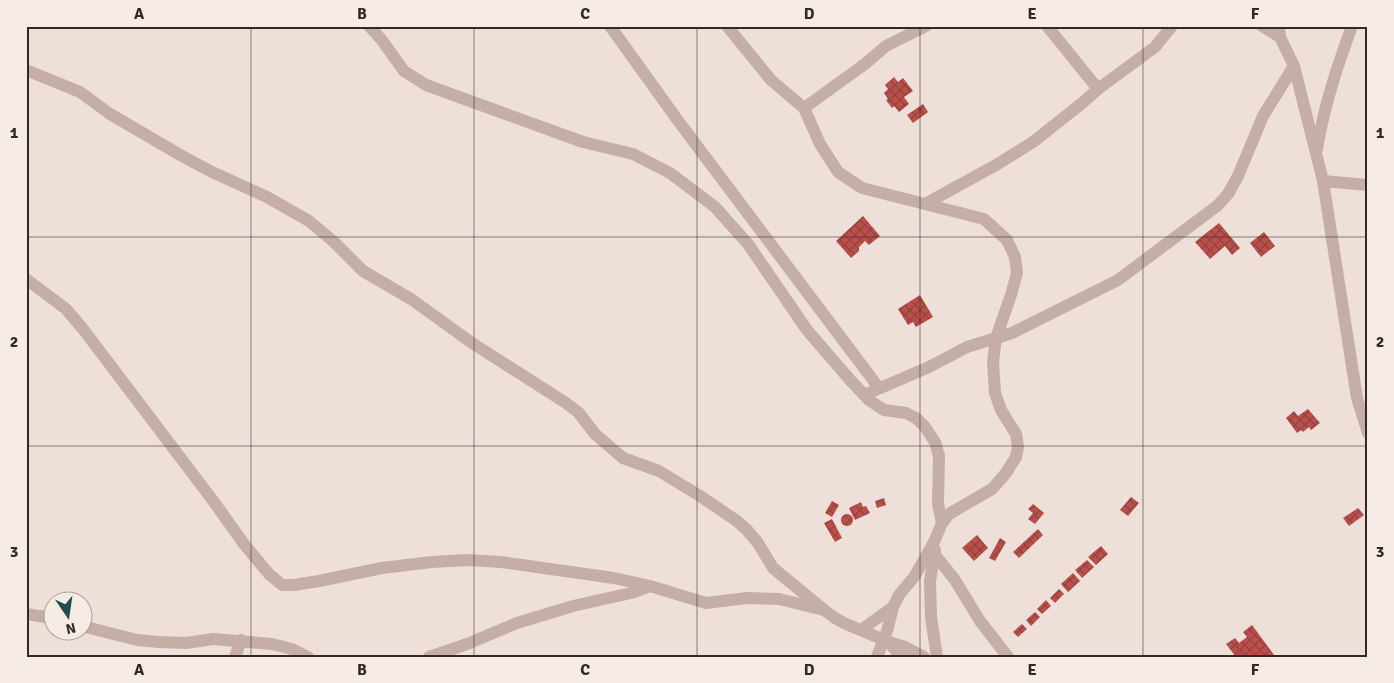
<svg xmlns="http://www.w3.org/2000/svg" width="1394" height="683" font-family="Signika,sans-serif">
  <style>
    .building { fill: url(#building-cross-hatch) }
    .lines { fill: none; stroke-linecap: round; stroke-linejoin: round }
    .minor { stroke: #c5aea6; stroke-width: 12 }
    .grid { fill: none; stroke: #322826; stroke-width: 1; stroke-opacity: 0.55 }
    .neatline { fill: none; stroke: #322826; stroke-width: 2 }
    .grid-label { font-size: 16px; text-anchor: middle; font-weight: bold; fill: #322826 }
  </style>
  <defs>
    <pattern id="building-cross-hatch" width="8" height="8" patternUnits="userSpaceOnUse" patternTransform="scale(1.25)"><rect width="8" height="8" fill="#ba504b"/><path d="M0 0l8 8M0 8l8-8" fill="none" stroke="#98423e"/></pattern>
  </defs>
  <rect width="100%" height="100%" fill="#eee0d9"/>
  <g class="building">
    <path d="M894,77L898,82L903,78L913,91L904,97L909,104L899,112L894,106L892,108L886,100L888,99L884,93L888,89L885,85Z"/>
    <path d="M923,104L928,112L913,123L907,115Z"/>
    <path d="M863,216L880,236L869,245L865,241L859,247V251L851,258L836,241Z"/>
    <path d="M1219,223L1240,248L1232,255L1225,246L1210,259L1195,242Z"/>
    <path d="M1264,232L1275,246L1261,257L1250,243Z"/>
    <path d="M920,295L933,317L916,327L913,322L908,325L898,309Z"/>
    <path d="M1308,409L1320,423L1311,430L1309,427L1303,432L1301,430L1297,433L1286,418L1294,411L1298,416Z"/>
    <path d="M1131,497L1139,503L1128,516L1120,510Z"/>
    <path d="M884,498L886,505L877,508L875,501Z"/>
    <path d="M832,501L839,505L832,517L825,513Z"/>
    <path d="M861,502L863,507L866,506L870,513L855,520L849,508Z"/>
    <path d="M1033,504L1044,513L1035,524L1028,519L1033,513L1028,509Z"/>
    <path d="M1358,508L1364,515L1349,526L1343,518Z"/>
    <circle cx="847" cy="520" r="6"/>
    <path d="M832,519L842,538L835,542L824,523Z"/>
    <path d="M1038,529L1043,535L1019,558L1013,552Z"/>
    <path d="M977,535L988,548L974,561L962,548Z"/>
    <path d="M1000,538L1006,542L995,561L989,558Z"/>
    <path d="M1101,546L1108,554L1096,565L1088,557Z"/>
    <path d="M1087,560L1094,567L1082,578L1075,570Z"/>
    <path d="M1073,573L1080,581L1068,592L1061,584Z"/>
    <path d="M1059,589L1064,594L1055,603L1050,598Z"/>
    <path d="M1046,600L1051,606L1042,614L1037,609Z"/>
    <path d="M1035,612L1040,617L1031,626L1026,620Z"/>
    <path d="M1022,624L1027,629L1018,637L1013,632Z"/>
    <path d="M1252,625L1274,655L1273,657H1236L1226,644L1235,638L1239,643L1247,637L1243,632Z"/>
  </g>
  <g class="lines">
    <g class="minor">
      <path d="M369,26L381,39L404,71L426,85L583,142L633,154L670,173L715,207L748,244L807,330L851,381L869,400L884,410L906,413L916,418L925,427L935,442L939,456L938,504L942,523"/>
      <path d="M610,26L679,122L879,388"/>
      <path d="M727,26L771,80L804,108L820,144L838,172L862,188L925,204"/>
      <path d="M1047,26L1098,89"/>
      <path d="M1262,26L1280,37"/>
      <path d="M1279,26L1280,37L1294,66L1323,181L1357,398L1368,433"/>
      <path d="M26,70L80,92L110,114L182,156L212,172L267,197L309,221L334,242L363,271L411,299L472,343L566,403L578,412L595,434L623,458L659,471L700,496L737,521L747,530L758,543L773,568L824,610"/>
      <path d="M804,108L865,64L886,46L926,26"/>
      <path d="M1317,149C1324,106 1337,67 1352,26"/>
      <path d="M1323,181L1368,185"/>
      <path d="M26,279L66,309L83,329L214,502L244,544L269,574L282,585H294L319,581L382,568L432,562L467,560L501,562L614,578L650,586"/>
      <path d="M864,395L929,367L967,347L996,338L1011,295L1017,273L1015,257L1007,240L984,219L925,204L996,165L1033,142L1081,104L1098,89L1155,47L1172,26"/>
      <path d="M935,550L930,581L931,617L937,657"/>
      <path d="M935,555L955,580L980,621L1008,657"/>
      <path d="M26,614L52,618"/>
      <path d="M82,626L137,640L159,642L186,643L213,639L272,644L292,649L308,657"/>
      <path d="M861,630L893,607"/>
      <path d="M889,642L905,647L924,657"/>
      <path d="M235,657L241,640"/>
      <path d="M429,657L467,644L517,623L573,606L631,593L650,586L706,603L747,598L779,599L824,610L835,618L846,624L889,642L901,657"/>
      <path d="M877,657L887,631L893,607L899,595L914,577L924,560L934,542L942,523L949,514L992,489L1006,473L1016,457L1018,447L1016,434L1001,410L995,393L993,362L996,338L1012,333L1118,280L1217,206L1228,194L1238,176L1263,116L1294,66"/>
    </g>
  </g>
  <path class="grid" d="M251,26V657M474,26V657M697,26V657M920,26V657M1143,26V657M26,237H1368M26,446H1368"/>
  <rect width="1394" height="683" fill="none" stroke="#f7ebe5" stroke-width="55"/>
  <g transform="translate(68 616) rotate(167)"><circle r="24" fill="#f7ebe5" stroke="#a89d99"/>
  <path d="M0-4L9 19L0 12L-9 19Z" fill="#204f49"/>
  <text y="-8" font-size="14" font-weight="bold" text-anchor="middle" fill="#322826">N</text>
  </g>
  <rect x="28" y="28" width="1338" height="628" class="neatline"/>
  <g class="grid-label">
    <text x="139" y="19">A</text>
    <text x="362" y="19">B</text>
    <text x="585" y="19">C</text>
    <text x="809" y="19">D</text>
    <text x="1032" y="19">E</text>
    <text x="1255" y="19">F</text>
    <text x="14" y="138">1</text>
    <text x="1380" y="138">1</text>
    <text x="14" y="347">2</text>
    <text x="1380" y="347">2</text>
    <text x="14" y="557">3</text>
    <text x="1380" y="557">3</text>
    <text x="139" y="675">A</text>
    <text x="362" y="675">B</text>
    <text x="585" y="675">C</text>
    <text x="809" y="675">D</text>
    <text x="1032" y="675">E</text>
    <text x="1255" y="675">F</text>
  </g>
</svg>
